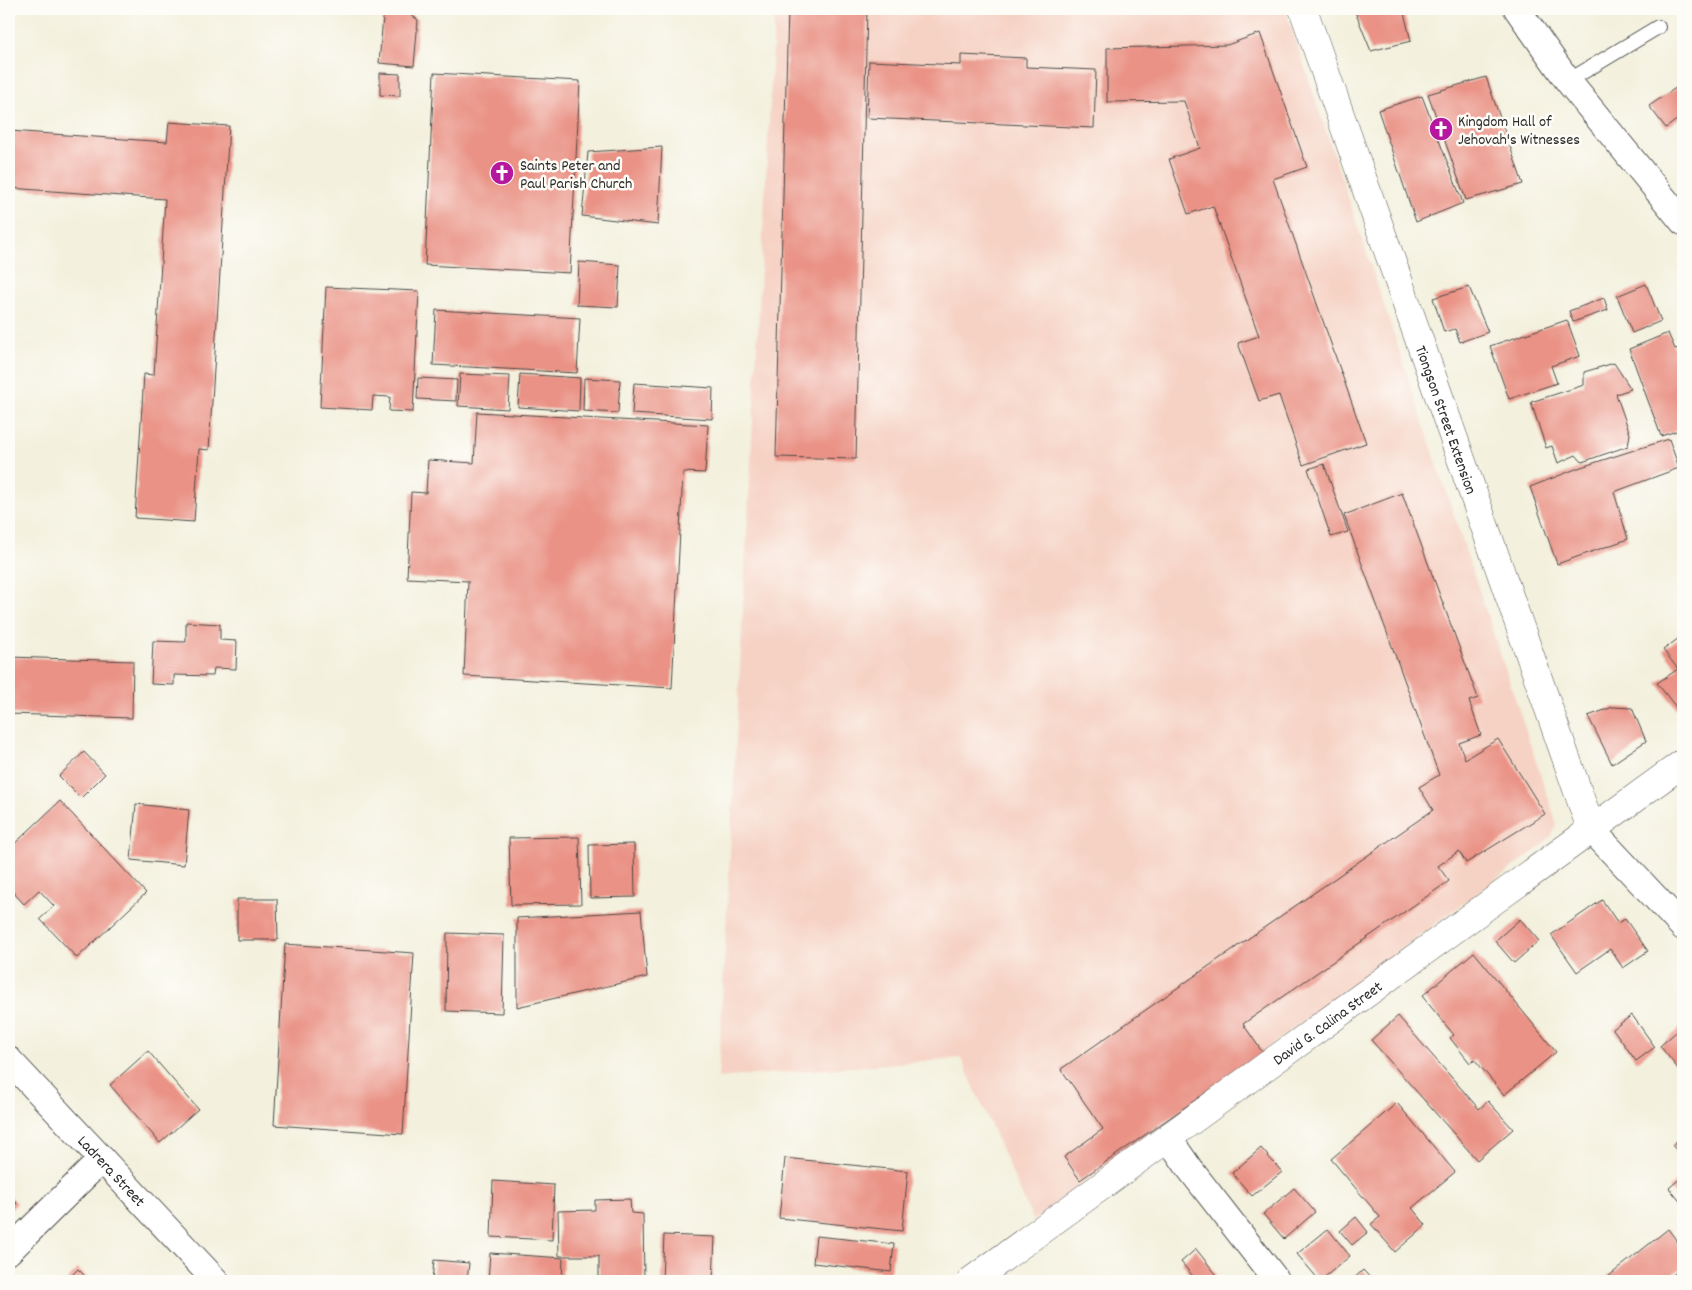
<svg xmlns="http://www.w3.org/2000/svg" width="1692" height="1290" font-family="Dekko,sans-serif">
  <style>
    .built { fill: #f6d2c4 }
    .building { fill: #ea9285 }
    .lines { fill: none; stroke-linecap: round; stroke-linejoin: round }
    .lane-casing { stroke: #494946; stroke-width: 16 }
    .street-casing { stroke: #494946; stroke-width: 28 }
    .secondary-casing { stroke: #494946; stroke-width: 29 }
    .lane { stroke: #fff; stroke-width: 14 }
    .street { stroke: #fff; stroke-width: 26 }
    .secondary { stroke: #fff; stroke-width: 28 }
    .labels { text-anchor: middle; stroke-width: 5; stroke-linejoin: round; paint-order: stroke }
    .poi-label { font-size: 16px; fill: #2b2b2b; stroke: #fdfcf7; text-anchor: start }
    .street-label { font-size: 16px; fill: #2b2b2b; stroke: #fdfcf7 }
  </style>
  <rect width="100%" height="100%" fill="#fdfcf7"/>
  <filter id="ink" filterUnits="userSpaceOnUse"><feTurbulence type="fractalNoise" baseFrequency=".02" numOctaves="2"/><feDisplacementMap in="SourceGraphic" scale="10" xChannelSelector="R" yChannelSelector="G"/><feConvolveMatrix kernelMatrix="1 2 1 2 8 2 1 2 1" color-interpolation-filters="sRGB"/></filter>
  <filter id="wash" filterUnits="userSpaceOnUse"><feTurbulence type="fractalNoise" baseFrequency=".0096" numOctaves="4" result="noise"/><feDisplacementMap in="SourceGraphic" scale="20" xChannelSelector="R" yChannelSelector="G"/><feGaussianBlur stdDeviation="1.12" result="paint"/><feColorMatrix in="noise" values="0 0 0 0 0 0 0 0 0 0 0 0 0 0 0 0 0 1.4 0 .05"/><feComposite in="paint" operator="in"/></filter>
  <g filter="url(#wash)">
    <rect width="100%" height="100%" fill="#f3f0dd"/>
    <path class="built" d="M775,9H1284L1287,14L1554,815L1556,824L1553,834L1540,847L1033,1220L961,1058L718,1078Z"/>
    <g id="blocks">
      <g class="building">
        <path d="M394,9H403L418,20L414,66L379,63L383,17Z"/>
        <path d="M788,9H867L856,459L776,457Z"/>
        <path d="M1354,9H1403L1411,41L1371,51Z"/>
        <path d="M1260,33L1307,167L1273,179L1366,443L1303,465L1279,395L1259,401L1238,343L1259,336L1213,206L1188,214L1169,159L1200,148L1184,101L1107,102V48L1227,45Z"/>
        <path d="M961,55L1026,58V67L1096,70L1094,128L867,118L869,61L961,65Z"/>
        <path d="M380,73L400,74V96L380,95Z"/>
        <path d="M434,73L580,81L570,273L425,265Z"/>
        <path d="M1486,77L1523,184L1466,200L1428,94Z"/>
        <path d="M1683,83V115L1666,128L1649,106Z"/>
        <path d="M1422,96L1463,203L1416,222L1378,110Z"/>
        <path d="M169,122L229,126L209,450L199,449L194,522L135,518L144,374L154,375L165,199L9,188V131L167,142Z"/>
        <path d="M662,147L658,225L582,216L588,152Z"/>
        <path d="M579,262L620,265L618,307L577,305Z"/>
        <path d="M1646,284L1661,321L1632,333L1617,296Z"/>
        <path d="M326,287L419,291L413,412L389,411L390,397L373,396L372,410L320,407Z"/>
        <path d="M1469,287L1488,332L1460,342L1455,329L1444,332L1433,298Z"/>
        <path d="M1604,298L1608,310L1573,322L1569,311Z"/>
        <path d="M436,310L580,318L577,373L433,365Z"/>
        <path d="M1567,320L1580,356L1551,366L1557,383L1509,399L1490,346Z"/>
        <path d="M1668,333L1675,349L1683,347V429L1661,436L1629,349Z"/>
        <path d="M1614,363L1631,389L1616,394L1630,434L1628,446L1582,462L1576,455L1558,463L1552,446L1546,448L1531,402L1584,385V372Z"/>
        <path d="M460,374L510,376L508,409L458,406Z"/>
        <path d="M520,374L580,378L579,411L518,407Z"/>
        <path d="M418,378L457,380L456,401L417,399Z"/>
        <path d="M584,378L620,380L618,413L583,411Z"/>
        <path d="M634,383L713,388L712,419L632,414Z"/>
        <path d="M477,412L708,425L705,473L683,472L672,688L464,676L468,581L407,578L411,492L426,493L428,460L474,463Z"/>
        <path d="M1669,439L1679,468L1614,492L1628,539L1557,564L1530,487L1581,467Z"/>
        <path d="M1324,464L1348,532L1331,537L1308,469Z"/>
        <path d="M1402,493L1478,698L1469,701L1481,735L1459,743L1465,759L1498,739L1545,814L1466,863L1459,851L1438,866L1449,881L1243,1024L1263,1053L1080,1180L1064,1157L1103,1129L1061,1069L1433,810L1419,787L1439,775L1344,515Z"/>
        <path d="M186,622L220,624V640L237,641L236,669L214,668L213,676L174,675V685L151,684L153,641L186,642Z"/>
        <path d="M1683,635V714L1682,715L1657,683L1678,669L1663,650Z"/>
        <path d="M9,657L133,661L132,718L9,714Z"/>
        <path d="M1613,707L1632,708L1646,741L1612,764L1588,716Z"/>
        <path d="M84,752L105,774L81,798L59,776Z"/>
        <path d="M60,801L146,893L77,958L40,919L54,906L39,890L24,904L9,888V849Z"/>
        <path d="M136,804L189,810L184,865L131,860Z"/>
        <path d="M579,837L581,904L511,905L509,838Z"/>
        <path d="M634,844L635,897L590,898L589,845Z"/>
        <path d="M237,899H277L278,940H237Z"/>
        <path d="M1602,900L1618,923L1625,919L1648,951L1623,968L1610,949L1577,972L1551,935Z"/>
        <path d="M641,911L647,977L517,1007V918Z"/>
        <path d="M1520,919L1539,941L1514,963L1495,941Z"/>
        <path d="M447,933L504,935L502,1013L446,1011Z"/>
        <path d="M285,944L414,953L403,1134L274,1125Z"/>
        <path d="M1474,952L1556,1052L1504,1095L1475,1060L1470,1063L1450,1038L1454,1035L1422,996Z"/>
        <path d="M1632,1015L1655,1047L1636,1061L1613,1029Z"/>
        <path d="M1398,1016L1479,1109L1488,1101L1513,1129L1477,1160L1371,1040Z"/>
        <path d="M1683,1026V1075L1660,1046Z"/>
        <path d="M148,1051L198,1109L160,1143L110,1085Z"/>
        <path d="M1397,1103L1455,1172L1412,1208L1426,1225L1395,1252L1371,1224L1380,1217L1331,1159Z"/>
        <path d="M1683,1136V1158L1672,1145Z"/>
        <path d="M1261,1148L1282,1172L1252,1196L1232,1173Z"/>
        <path d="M785,1158L908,1171L902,1231L779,1218Z"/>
        <path d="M1683,1176V1205L1669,1188Z"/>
        <path d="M493,1181L554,1185L552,1240L491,1237Z"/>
        <path d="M1294,1188L1315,1212L1284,1239L1263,1214Z"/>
        <path d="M9,1195L17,1203L9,1211Z"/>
        <path d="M630,1199L631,1213L643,1214L644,1281H599V1256H559L558,1211L595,1210V1200Z"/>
        <path d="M1356,1217L1368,1232L1352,1245L1340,1231Z"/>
        <path d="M1328,1229L1350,1256L1320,1281L1297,1254Z"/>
        <path d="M1668,1229L1683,1249V1267L1665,1281H1605L1604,1280Z"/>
        <path d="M664,1235L715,1237L713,1281H662Z"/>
        <path d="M816,1236L894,1244L891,1272L813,1263Z"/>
        <path d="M1196,1249L1216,1274L1208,1281H1197L1181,1262Z"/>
        <path d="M490,1253L563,1258L562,1281H488Z"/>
        <path d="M434,1260L469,1263L467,1281H432Z"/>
        <path d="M78,1269L90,1281H66Z"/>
        <path d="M1363,1270L1373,1281H1351Z"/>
      </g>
    </g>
  </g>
  <g filter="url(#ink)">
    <use href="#blocks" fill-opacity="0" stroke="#494946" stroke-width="1"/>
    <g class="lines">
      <g class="lane-casing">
        <path id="lane" d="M1568,81L1658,27"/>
      </g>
      <g class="street-casing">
        <g id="street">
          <path d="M1517,9L1568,81L1683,222"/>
          <path d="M1591,829L1683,927"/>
          <path id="s1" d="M9,1060L216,1281"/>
          <path d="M1169,1139L1189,1168L1277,1281"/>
          <path d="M9,1251L102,1159"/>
        </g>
      </g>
      <g class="secondary-casing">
        <g id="secondary">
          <path id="s2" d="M1303,9L1591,829"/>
          <path id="s3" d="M971,1281L1683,763"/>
        </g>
      </g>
      <use href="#lane" class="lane"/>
      <use href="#street" class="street"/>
      <use href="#secondary" class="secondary"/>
    </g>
  </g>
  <defs>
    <g id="church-disc" transform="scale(1.25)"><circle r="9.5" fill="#b5179e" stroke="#fdfcf7"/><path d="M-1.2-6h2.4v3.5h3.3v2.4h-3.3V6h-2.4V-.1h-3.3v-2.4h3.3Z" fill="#fff"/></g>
  </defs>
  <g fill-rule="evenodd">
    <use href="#church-disc" x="1441" y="129"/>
    <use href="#church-disc" x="502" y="173"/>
  </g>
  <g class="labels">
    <g class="poi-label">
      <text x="1458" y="126">Kingdom Hall of<tspan x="1458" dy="18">Jehovah's Witnesses</tspan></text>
      <text x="520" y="170">Saints Peter and<tspan x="520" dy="18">Paul Parish Church</tspan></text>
    </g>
    <g class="street-label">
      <text dy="6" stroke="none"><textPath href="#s2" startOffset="435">Tiongson Street Extension</textPath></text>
      <text dy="6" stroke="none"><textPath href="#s3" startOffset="440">David G. Calina Street</textPath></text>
      <text dy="6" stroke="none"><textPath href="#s1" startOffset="151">Ladrera Street</textPath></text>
    </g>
  </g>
  <rect width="1692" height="1290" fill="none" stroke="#fdfcf7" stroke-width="30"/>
</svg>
